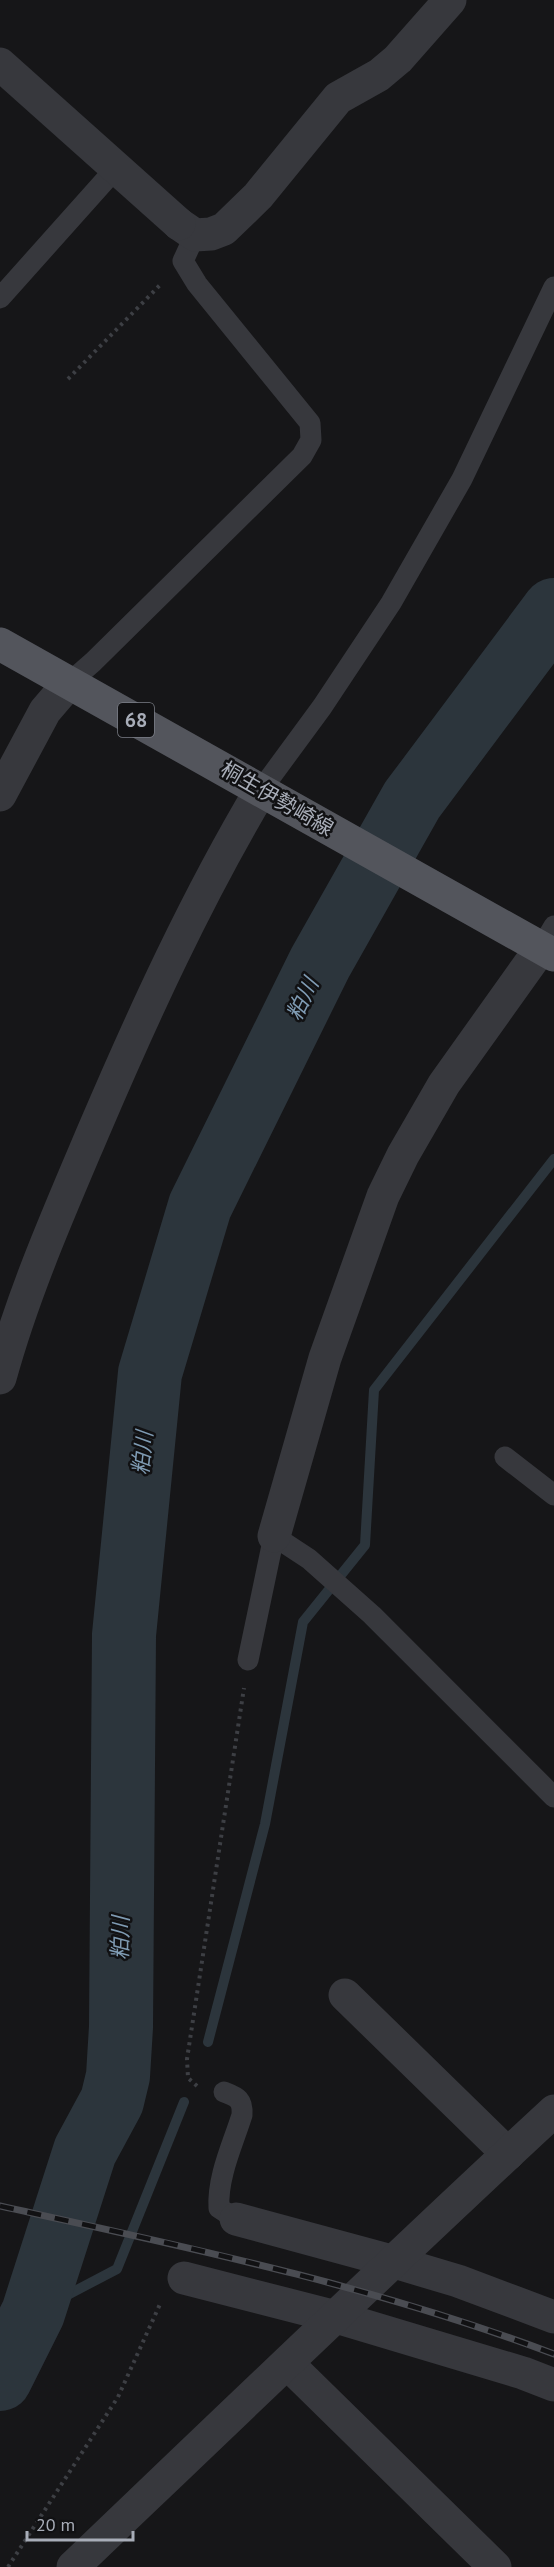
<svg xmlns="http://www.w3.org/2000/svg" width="554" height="2567" font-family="'PT Sans','Noto Sans JP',sans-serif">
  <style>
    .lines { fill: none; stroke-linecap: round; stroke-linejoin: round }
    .stream { stroke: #2c353c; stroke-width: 10 }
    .river { stroke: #2c353c; stroke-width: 64 }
    .path { stroke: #3d3f44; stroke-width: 4; stroke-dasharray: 3 4.5; stroke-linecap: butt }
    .service { stroke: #37383d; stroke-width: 21 }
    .minor { stroke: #37383d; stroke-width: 33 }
    .tertiary { stroke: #37383d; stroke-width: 33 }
    .primary { stroke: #53555c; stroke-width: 33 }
    .rail-casing { stroke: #4a4c52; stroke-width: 7 }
    .rail { stroke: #111113; stroke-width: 4.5; stroke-dasharray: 14; stroke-linecap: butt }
    .labels { text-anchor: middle; stroke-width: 5; stroke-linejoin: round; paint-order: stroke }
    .shield { fill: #111113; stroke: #7b7e86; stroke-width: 1.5 }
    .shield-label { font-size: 20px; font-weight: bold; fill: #a8adb8 }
    .street-label { font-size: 21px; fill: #a8adb8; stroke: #111113 }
    .water-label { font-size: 22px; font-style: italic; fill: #7f9bb3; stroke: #111113 }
  </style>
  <rect width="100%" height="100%" fill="#161618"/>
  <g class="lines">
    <g class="stream">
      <path d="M208,2042L265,1824L303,1622L365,1545L374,1390L554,1159"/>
      <path d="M33,2313L117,2269L184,2102"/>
    </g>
    <path class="river" d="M0,2379L33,2313L85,2151L112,2101L118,2076L121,2027L124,1635L150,1373L200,1206L320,963L412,800L554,610"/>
    <g class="path">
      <path d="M68,379L162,283"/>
      <path d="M197,2086L188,2078L187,2059L244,1688"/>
      <path d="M8,2567L118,2397L161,2302"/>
    </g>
    <g class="service">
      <path d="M0,298L117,167"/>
      <path d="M69,683L93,662L302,456L311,440L310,423L197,284L183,261L195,235"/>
      <path d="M261,790L322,707L391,603L462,479L554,287"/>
      <path d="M541,948L554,926"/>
      <path d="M505,1457L554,1495"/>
      <path d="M248,1660L274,1536L309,1559L372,1615L554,1797"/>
      <path d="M224,2092C237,2097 243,2099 242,2115C233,2144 217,2177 219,2208L236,2219"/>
    </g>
    <g class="minor">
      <path d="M179,224L195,235L211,234L224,229L258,196L338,98L379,75L398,59L450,0"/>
      <path d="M0,795L45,711L69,683"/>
      <path d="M0,1378C23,1294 59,1212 93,1132C143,1015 196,899 261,790"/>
      <path d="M274,1536L325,1358L383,1196L403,1155L444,1084L541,948"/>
      <path d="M345,1995L508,2154"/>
      <path d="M236,2219L391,2261L458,2281L554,2317"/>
      <path d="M184,2278L336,2317L523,2373L554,2385"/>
      <path d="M287,2363L495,2567"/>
      <path d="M73,2567C233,2414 392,2261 554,2111"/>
    </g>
    <path class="tertiary" d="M0,64L179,224"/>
    <path class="primary" d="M0,644L554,955"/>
    <g class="rail-casing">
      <path id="rail" d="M0,2206C187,2247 374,2286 554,2354"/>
    </g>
    <use href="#rail" class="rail"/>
  </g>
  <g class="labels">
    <rect class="shield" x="118" y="703" width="36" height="34" rx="4.5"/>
    <g class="shield-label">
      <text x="136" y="727">68</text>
    </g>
    <g class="street-label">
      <text transform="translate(277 799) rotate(30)" y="7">桐生伊勢崎線</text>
    </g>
    <g class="water-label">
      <text transform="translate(302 999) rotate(-64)" y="8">粕川</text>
      <text transform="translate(142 1453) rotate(-84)" y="8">粕川</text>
      <text transform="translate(120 1938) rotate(-89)" y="8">粕川</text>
    </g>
  </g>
  <path d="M27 2531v9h106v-9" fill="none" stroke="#a8adb8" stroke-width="3"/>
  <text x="36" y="2531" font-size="18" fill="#a8adb8" stroke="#111113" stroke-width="4.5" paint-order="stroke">20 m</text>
</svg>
